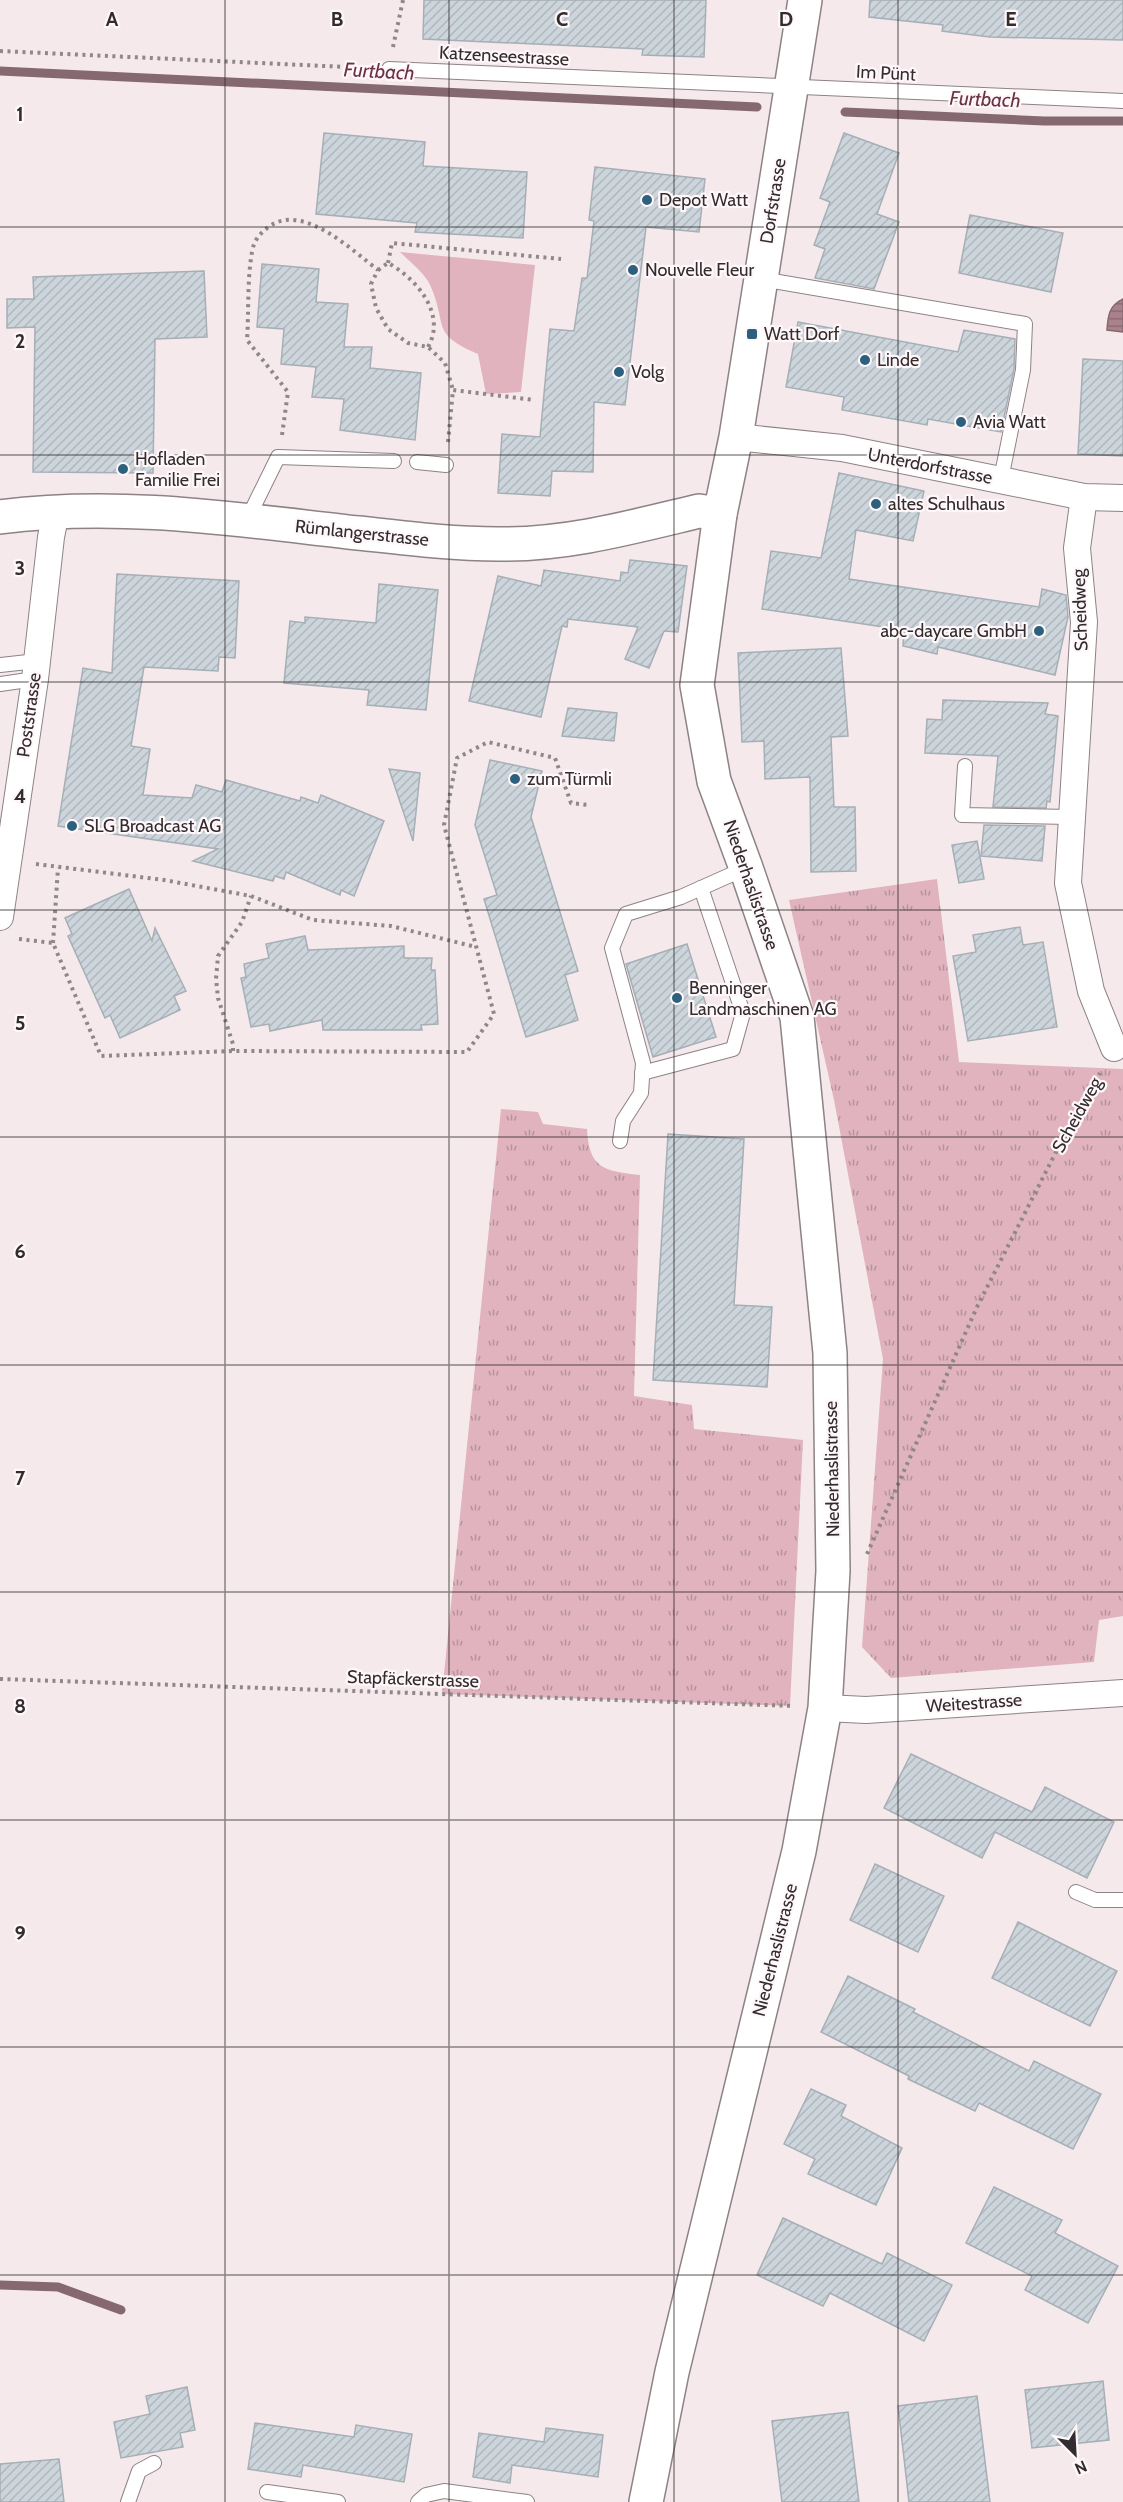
<svg xmlns="http://www.w3.org/2000/svg" width="1123" height="2502" font-family="Cabin,sans-serif">
  <style>
    .grass { fill: url(#grass-tufts) }
    .park { fill: #e0b3bf }
    .water { fill: url(#water-rules); stroke: #866870; stroke-width: 1.5 }
    .lines { fill: none; stroke-linecap: round; stroke-linejoin: round }
    .stream { stroke: #866870; stroke-width: 9 }
    .building { fill: url(#building-hatch); stroke: #a5afb5; stroke-width: 1.5 }
    .lane-casing { stroke: #8d8285; stroke-width: 16 }
    .street-casing { stroke: #8d8285; stroke-width: 28 }
    .secondary-casing { stroke: #8d8285; stroke-width: 36 }
    .path { stroke: #8f8789; stroke-width: 4; stroke-dasharray: 3 4.5; stroke-linecap: butt }
    .lane { stroke: #fff; stroke-width: 14 }
    .street { stroke: #fff; stroke-width: 26 }
    .secondary { stroke: #fff; stroke-width: 33 }
    .grid { fill: none; stroke: #312c2d; stroke-width: 1.5; stroke-opacity: 0.55 }
    .poi-dot { fill: #2d607c; stroke: #fff7f9; stroke-width: 2 }
    .labels { text-anchor: middle; stroke-width: 4.5; stroke-linejoin: round; paint-order: stroke }
    .street-label { font-size: 18px; fill: #312c2d; stroke: #fff7f9 }
    .poi-label { font-size: 18px; fill: #312c2d; stroke: #fff7f9; text-anchor: start }
    .water-label { font-size: 20px; font-style: italic; fill: #6a3143; stroke: #fff7f9 }
    .grid-label { font-size: 20px; text-anchor: middle; font-weight: bold; fill: #312c2d; stroke: #fff7f9; stroke-width: 4.5; stroke-linejoin: round; paint-order: stroke }
  </style>
  <defs>
    <pattern id="grass-tufts" width="24" height="20" patternUnits="userSpaceOnUse" patternTransform="scale(1.5)"><rect width="24" height="20" fill="#e0b3bf"/><path d="M3 7l-1-3M5 7V3M7 7l1-3M15 17l-1-3M17 17v-4M19 17l1-3" fill="none" stroke="#b6929c"/></pattern>
    <pattern id="water-rules" width="6" height="5" patternUnits="userSpaceOnUse" patternTransform="scale(1.5)"><rect width="6" height="5" fill="#ab818c"/><path d="M0 2.5h6" fill="none" stroke="#8c6a73"/></pattern>
    <pattern id="building-hatch" width="6" height="6" patternUnits="userSpaceOnUse" patternTransform="scale(1.5)"><rect width="6" height="6" fill="#ccd5dc"/><path d="M-1 1l2-2M0 6l6-6M5 7l2-2" fill="none" stroke="#b0b7bd"/></pattern>
  </defs>
  <rect width="100%" height="100%" fill="#f5e9ec"/>
  <g class="grass">
    <path d="M937,879L959,1062L1123,1069V1616L1099,1620L1094,1662L891,1678L862,1647L883,1359L834,1100L789,900Z"/>
    <path d="M501,1109L538,1112L543,1124L587,1129C589,1168 603,1171 640,1175L634,1396L692,1405L694,1429L803,1440L790,1706L442,1694Z"/>
  </g>
  <path class="park" d="M400,252L535,265L521,392L486,394L478,354C430,333 448,327 431,287C426,274 410,262 400,252Z"/>
  <path class="water" d="M1123,299V332L1107,330C1108,315 1109,306 1123,299Z"/>
  <g class="lines">
    <g class="stream">
      <path d="M0,71L757,107"/>
      <path d="M845,112L1044,121H1123"/>
      <path d="M0,2285L58,2287L121,2310"/>
    </g>
  </g>
  <g class="building">
    <path d="M424,0H706L704,57L642,55L643,49L423,39Z"/>
    <path d="M870,0H1123V40L990,37L942,31L943,25L869,17Z"/>
    <path d="M324,133L425,142L423,166L527,172L523,238L415,232L417,223L316,214Z"/>
    <path d="M844,133L899,153L877,214L899,222L874,289L815,278L825,249L814,245L830,202L820,198Z"/>
    <path d="M595,167L705,179L699,232L646,227L625,405L594,402L593,472L552,471L550,496L498,493L502,434L540,437L550,329L574,331L582,278H587L594,221L589,220Z"/>
    <path d="M970,215L1063,233L1051,292L959,273Z"/>
    <path d="M262,264L319,269L316,302L348,304L344,347H372L370,368L421,373L415,440L340,430L344,399L312,397L316,367L281,364L284,329L257,327Z"/>
    <path d="M204,271L207,337L155,339L153,473L33,472L35,327L7,328V299H34L33,277Z"/>
    <path d="M798,322L958,352L964,330L1015,339L1014,369L1001,432L928,419L927,425L842,410L844,397L786,387Z"/>
    <path d="M1083,359L1123,361V456L1078,454Z"/>
    <path d="M839,473L924,491L913,541L856,530L849,579L1039,607L1042,589L1066,595L1068,617L1055,675L938,647L937,654L903,646L904,630L762,609L771,551L821,558Z"/>
    <path d="M630,560L687,566L678,632L664,631L649,668L625,659L638,627L568,619L567,627L562,626L541,717L469,701L498,576L541,586L544,570L620,581L621,572L628,573Z"/>
    <path d="M117,574L239,581L235,658L219,657L218,671L144,667L131,746L150,749L143,795L192,798L196,785L222,792L226,780L300,801L301,797L318,803L321,795L384,821L354,896L341,890L340,895L286,872L284,879L275,876L273,881L193,861L218,849L58,826L83,668L112,673Z"/>
    <path d="M379,584L438,590L426,710L367,705L369,690L284,683L290,621L305,623V617L376,623Z"/>
    <path d="M841,648L848,736L831,737L834,807H855L856,871L811,872L810,777L765,779L764,741L742,742L738,653Z"/>
    <path d="M943,700L1048,703L1045,714L1058,716L1050,802L1047,801L1046,808L993,807L998,756L925,753L927,719L942,720Z"/>
    <path d="M568,708L617,713L614,741L562,736Z"/>
    <path d="M490,760L542,771L531,817L578,971L565,975L578,1020L526,1037L484,899L497,895L475,825Z"/>
    <path d="M389,769L420,773L413,841Z"/>
    <path d="M984,825L1045,826L1042,861L981,856Z"/>
    <path d="M977,841L984,879L959,883L952,845Z"/>
    <path d="M129,889L152,941L155,928L186,991L174,996L180,1010L120,1038L110,1015L105,1018L68,936L72,934L65,918Z"/>
    <path d="M1020,927L1023,945L1043,942L1057,1027L968,1041L953,956L976,952L973,935Z"/>
    <path d="M305,936L308,950L404,946V958H432L431,970H435L438,1024L421,1025L422,1030H323L322,1020L270,1031L269,1024L251,1027L241,978L246,977L244,964L269,958L266,944Z"/>
    <path d="M687,944L716,1037L653,1057L626,964Z"/>
    <path d="M668,1134L744,1139L734,1305L772,1307L767,1387L653,1380Z"/>
    <path d="M911,1754L1032,1812L1045,1787L1114,1822L1087,1878L995,1832L982,1858L884,1808Z"/>
    <path d="M875,1864L944,1896L918,1952L850,1920Z"/>
    <path d="M1018,1922L1117,1971L1090,2026L992,1978Z"/>
    <path d="M848,1976L915,2009L913,2012L1029,2071L1034,2061L1101,2094L1073,2149L979,2103L975,2111L908,2079L909,2076L821,2032Z"/>
    <path d="M811,2089L846,2105L841,2116L902,2148L876,2205L808,2174L815,2159L784,2144Z"/>
    <path d="M994,2187L1062,2220L1055,2233L1118,2266L1088,2323L1025,2290L1032,2276L966,2243Z"/>
    <path d="M783,2218L882,2264L887,2253L952,2285L924,2341L830,2293L823,2306L757,2275Z"/>
    <path d="M1103,2381L1109,2440L1032,2448L1025,2390Z"/>
    <path d="M187,2387L195,2430L180,2433L183,2447L121,2458L114,2422L150,2414L146,2396Z"/>
    <path d="M977,2396L990,2502H909L898,2406Z"/>
    <path d="M848,2412L859,2502H782L772,2421Z"/>
    <path d="M255,2423L354,2437L356,2425L412,2434L404,2482L303,2465L301,2477L248,2469Z"/>
    <path d="M546,2428L603,2435L598,2477L512,2465L510,2483L473,2477L479,2433L544,2442Z"/>
    <path d="M59,2459L64,2502H0V2464Z"/>
  </g>
  <g class="lines">
    <g class="lane-casing">
      <g id="lane">
        <path d="M389,69L1123,101"/>
        <path d="M761,279L1025,324L1023,370L1001,479"/>
        <path d="M417,462L446,465"/>
        <path d="M247,520L278,457L394,461"/>
        <path d="M0,665L37,661"/>
        <path d="M0,684L35,679"/>
        <path d="M965,766L962,815L1072,817"/>
        <path d="M642,1073L733,1049L743,1013L701,888"/>
        <path d="M620,1141L623,1121L641,1093L643,1063L612,948L626,914L681,897L746,868"/>
        <path d="M1076,1892L1095,1900H1123"/>
        <path d="M267,2492L338,2502"/>
        <path d="M128,2502L139,2471L154,2463"/>
        <path d="M418,2502L426,2495L444,2491L527,2502"/>
      </g>
    </g>
    <g class="street-casing">
      <g id="street">
        <path d="M736,437L842,448L1084,497L1123,498"/>
        <path d="M1084,497L1077,548L1084,622L1068,883L1091,991L1114,1048"/>
        <path d="M0,917L35,679L51,537L56,512"/>
        <path d="M825,1708L866,1710L1123,1693"/>
      </g>
    </g>
    <g class="secondary-casing">
      <g id="secondary">
        <path d="M0,517C119,501 240,520 358,533C404,538 451,544 498,544C567,545 632,527 699,511L720,514"/>
        <path d="M646,2502L672,2372L799,1851L825,1708L833,1571L830,1353L797,1017L746,868L714,781L697,685L720,514L736,437L805,0"/>
      </g>
    </g>
    <g class="path">
      <path d="M393,47L403,0"/>
      <path d="M0,51L368,68"/>
      <path d="M388,263L392,243L561,259"/>
      <path d="M378,270L388,263C416,278 447,314 428,347"/>
      <path d="M282,435L288,392L247,340C249,311 247,280 252,252C254,240 260,233 270,226C303,203 352,250 378,270L371,284L376,308L388,329L408,343L428,347L445,363L453,390"/>
      <path d="M448,442L453,390L534,400"/>
      <path d="M36,864L164,880L251,896L313,920L391,926L476,947"/>
      <path d="M19,939L53,943L101,1056L233,1051L467,1052L494,1014L444,825L457,758L488,742L555,758L571,803L588,805"/>
      <path d="M53,943L58,868"/>
      <path d="M233,1051V1044L218,998L216,979L218,956L242,922L251,896"/>
      <path d="M867,1554L977,1307L1058,1148L1100,1073"/>
      <path d="M0,1679L794,1706"/>
    </g>
    <use href="#lane" class="lane"/>
    <use href="#street" class="street"/>
    <use href="#secondary" class="secondary"/>
  </g>
  <path class="grid" d="M225,0V2502M449,0V2502M674,0V2502M898,0V2502M0,227H1123M0,455H1123M0,682H1123M0,910H1123M0,1137H1123M0,1365H1123M0,1592H1123M0,1820H1123M0,2047H1123M0,2275H1123"/>
  <g class="poi-dot">
    <circle cx="647" cy="200" r="6"/>
    <circle cx="633" cy="270" r="6"/>
    <rect x="746" y="328" width="12" height="12" rx="3"/>
    <circle cx="865" cy="360" r="6"/>
    <circle cx="619" cy="372" r="6"/>
    <circle cx="961" cy="422" r="6"/>
    <circle cx="123" cy="469" r="6"/>
    <circle cx="876" cy="504" r="6"/>
    <circle cx="1039" cy="631" r="6"/>
    <circle cx="515" cy="779" r="6"/>
    <circle cx="72" cy="826" r="6"/>
    <circle cx="677" cy="998" r="6"/>
  </g>
  <g class="labels">
    <g class="street-label">
      <text transform="translate(504 56) rotate(3)" y="6">Katzenseestrasse</text>
      <text transform="translate(886 73) rotate(3)" y="6">Im Pünt</text>
      <text transform="translate(773 201) rotate(-81)" y="6">Dorfstrasse</text>
      <text transform="translate(930 466) rotate(11)" y="6">Unterdorfstrasse</text>
      <text transform="translate(362 533) rotate(6)" y="6">Rümlangerstrasse</text>
      <text transform="translate(1080 610) rotate(-92)" y="6">Scheidweg</text>
      <text transform="translate(29 715) rotate(-82)" y="6">Poststrasse</text>
      <text transform="translate(751 885) rotate(71)" y="6">Niederhaslistrasse</text>
      <text transform="translate(1077 1115) rotate(-61)" y="6">Scheidweg</text>
      <text transform="translate(832 1469) rotate(-91)" y="6">Niederhaslistrasse</text>
      <text transform="translate(413 1679) rotate(2)" y="6">Stapfäckerstrasse</text>
      <text transform="translate(974 1703) rotate(-4)" y="6">Weitestrasse</text>
      <text transform="translate(775 1950) rotate(-76)" y="6">Niederhaslistrasse</text>
    </g>
    <g class="poi-label">
      <text x="659" y="206">Depot Watt</text>
      <text x="645" y="276">Nouvelle Fleur</text>
      <text x="764" y="340">Watt Dorf</text>
      <text x="877" y="366">Linde</text>
      <text x="631" y="378">Volg</text>
      <text x="973" y="428">Avia Watt</text>
      <text x="135" y="465">Hofladen<tspan x="135" dy="21">Familie Frei</tspan></text>
      <text x="888" y="510">altes Schulhaus</text>
      <text x="1027" y="637" text-anchor="end">abc-daycare GmbH</text>
      <text x="527" y="785">zum Türmli</text>
      <text x="84" y="832">SLG Broadcast AG</text>
      <text x="689" y="994">Benninger<tspan x="689" dy="21">Landmaschinen AG</tspan></text>
    </g>
    <g class="water-label">
      <text transform="translate(379 71) rotate(3)" y="7">Furtbach</text>
      <text transform="translate(985 99) rotate(2)" y="7">Furtbach</text>
    </g>
  </g>
  <g class="grid-label">
    <text x="112" y="26">A</text>
    <text x="337" y="26">B</text>
    <text x="562" y="26">C</text>
    <text x="786" y="26">D</text>
    <text x="1011" y="26">E</text>
    <text x="20" y="121">1</text>
    <text x="20" y="348">2</text>
    <text x="20" y="575">3</text>
    <text x="20" y="803">4</text>
    <text x="20" y="1030">5</text>
    <text x="20" y="1258">6</text>
    <text x="20" y="1485">7</text>
    <text x="20" y="1713">8</text>
    <text x="20" y="1940">9</text>
  </g>
  <g transform="translate(1075 2454) rotate(156)" stroke="#fff7f9" stroke-width="4.5" paint-order="stroke">
  <path d="M0-4.5L10 22L0 15L-10 22Z" fill="#312c2d"/>
  <text y="-9" font-size="16" font-weight="bold" text-anchor="middle" fill="#312c2d">N</text>
  </g>
</svg>
